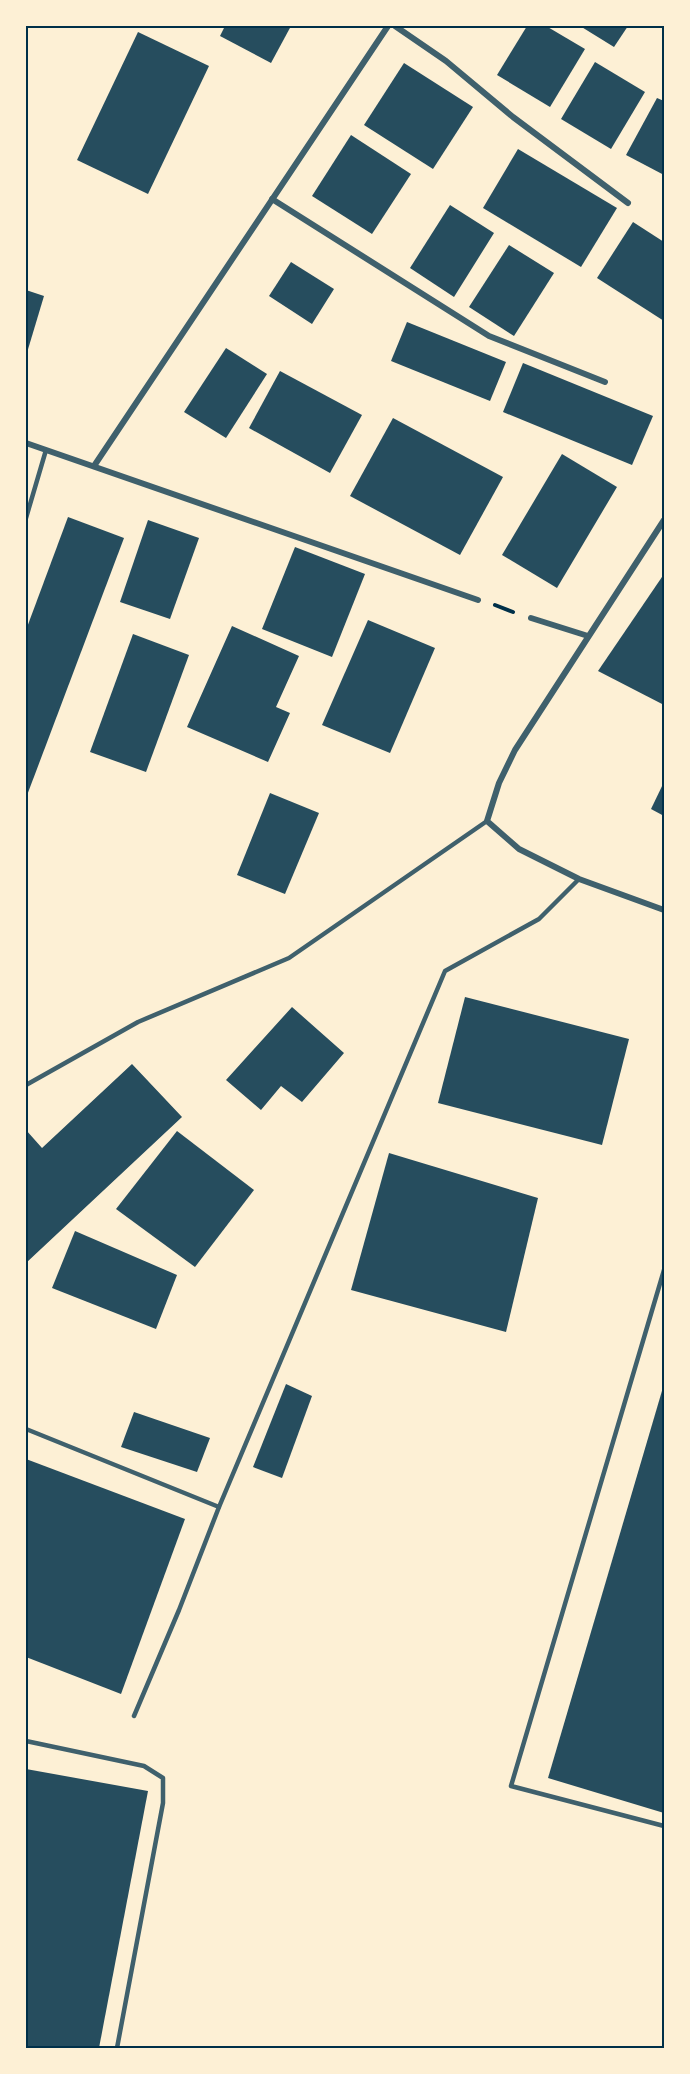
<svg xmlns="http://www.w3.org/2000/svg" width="690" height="2074" font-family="'Titillium Web',sans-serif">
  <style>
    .building { fill: #264d5e }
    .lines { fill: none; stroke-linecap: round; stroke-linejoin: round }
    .path { stroke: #003049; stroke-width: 4 }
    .service { stroke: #3f606c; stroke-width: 4.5 }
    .minor { stroke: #3f606c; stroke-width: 6 }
    .neatline { fill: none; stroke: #003049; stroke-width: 2 }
  </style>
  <rect width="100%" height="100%" fill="#fdf0d5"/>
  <g class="building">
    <path d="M225,26H291L271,63L220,36Z"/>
    <path d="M527,26H546L585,49L550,107L497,75Z"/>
    <path d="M580,26H628L614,47Z"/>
    <path d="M138,32L209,66L148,194L77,160Z"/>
    <path d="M595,62L645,92L611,149L561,119Z"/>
    <path d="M404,63L473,107L433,169L364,125Z"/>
    <path d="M657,98L664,101V175L626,155Z"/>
    <path d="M351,135L411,174L372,234L312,196Z"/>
    <path d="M518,149L617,208L581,267L483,208Z"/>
    <path d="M450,205L494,233L454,297L410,268Z"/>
    <path d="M633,222L664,242V321L597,278Z"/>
    <path d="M509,245L554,273L514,336L469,307Z"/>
    <path d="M291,262L334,289L312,324L269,296Z"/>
    <path d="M26,290L44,296L26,356Z"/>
    <path d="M407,322L506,362L490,401L391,361Z"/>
    <path d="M226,348L267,374L226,438L184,412Z"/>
    <path d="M523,363L653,416L632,465L503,412Z"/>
    <path d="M280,371L362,415L330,473L249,428Z"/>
    <path d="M393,418L503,477L460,555L350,496Z"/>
    <path d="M562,454L617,487L557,588L502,555Z"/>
    <path d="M68,517L124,538L26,798V630Z"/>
    <path d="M148,520L199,538L170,619L120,602Z"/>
    <path d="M295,547L365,574L332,657L262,629Z"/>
    <path d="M664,574V705L598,671Z"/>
    <path d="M368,620L435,648L390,753L322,725Z"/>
    <path d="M232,626L299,656L276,707L290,713L268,762L187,727Z"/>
    <path d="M133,634L189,655L146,772L90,752Z"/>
    <path d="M664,782V816L651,809Z"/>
    <path d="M270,793L319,813L285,894L237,875Z"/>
    <path d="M465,997L629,1039L602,1145L438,1103Z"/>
    <path d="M292,1007L344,1053L302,1102L281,1086L261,1110L226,1080Z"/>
    <path d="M132,1064L182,1117L26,1263V1130L42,1148Z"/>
    <path d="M177,1131L254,1190L195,1267L116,1209Z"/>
    <path d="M389,1153L538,1198L506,1332L351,1290Z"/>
    <path d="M75,1231L177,1275L156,1329L52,1288Z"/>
    <path d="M286,1384L312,1396L282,1478L253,1467Z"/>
    <path d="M664,1384V1813L548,1778Z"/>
    <path d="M134,1412L210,1438L197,1472L121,1447Z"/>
    <path d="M26,1459L185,1519L121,1694L26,1657Z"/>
    <path d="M26,1769L148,1791L99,2048H26Z"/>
  </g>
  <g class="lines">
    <path class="path" d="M495,605L513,612"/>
    <g class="service">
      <path d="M26,518L46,450"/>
      <path d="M26,1085L138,1022L289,958L487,821"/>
      <path d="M664,1270L511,1786L664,1826"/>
      <path d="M26,1429L219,1507"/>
      <path d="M134,1716L179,1610L219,1507L445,971L539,919L579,879"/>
      <path d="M26,1741L144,1766L163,1778V1803L117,2048"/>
    </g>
    <g class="minor">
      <path d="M395,26L446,61L513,117L628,203"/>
      <path d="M272,199L489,336L605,382"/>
      <path d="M26,443L478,600"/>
      <path d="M94,466L388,26"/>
      <path d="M664,520L515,750L499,783L487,821L519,849L579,879L664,910"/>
      <path d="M531,618L588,636"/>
    </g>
  </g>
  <rect width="690" height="2074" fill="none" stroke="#fdf0d5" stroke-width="54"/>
  <rect x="27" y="27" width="636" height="2020" class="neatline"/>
</svg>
